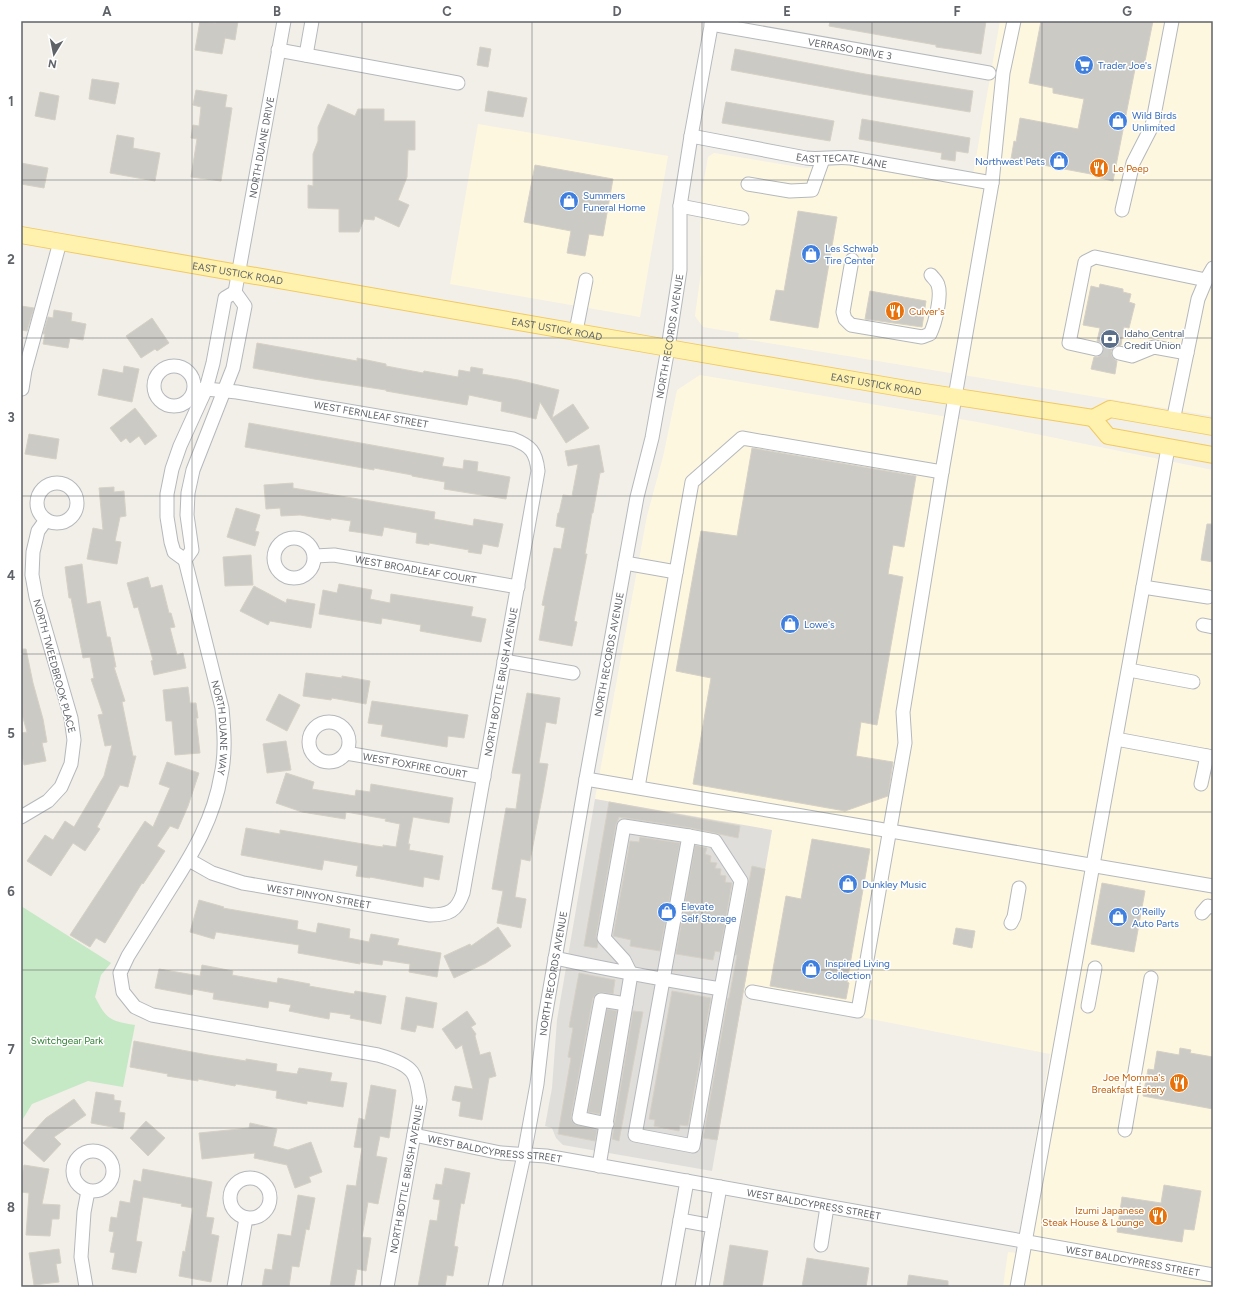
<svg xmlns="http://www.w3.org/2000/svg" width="1234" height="1308" font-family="Figtree,sans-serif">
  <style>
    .commercial { fill: #fef7e0 }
    .industrial { fill: #e0deda }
    .green { fill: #c5e8c5 }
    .building { fill: #cccac5; stroke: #d6d1c6 }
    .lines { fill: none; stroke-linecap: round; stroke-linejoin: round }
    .minor-tunnel { stroke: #ccccc8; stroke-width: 13; stroke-dasharray: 13 6; stroke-linecap: butt }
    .minor-casing { stroke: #b5b8bc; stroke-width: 15 }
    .major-casing { stroke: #f2c960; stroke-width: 18 }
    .minor { stroke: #fff; stroke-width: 13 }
    .major { stroke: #fff2af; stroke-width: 16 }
    .grid { fill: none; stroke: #5f6368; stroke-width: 1; stroke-opacity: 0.55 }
    .labels { text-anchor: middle; stroke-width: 3; stroke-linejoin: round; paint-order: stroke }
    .street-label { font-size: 10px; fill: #5f6368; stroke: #fff }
    .shop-label { font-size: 10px; fill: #366cbe; stroke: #fff; text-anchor: start }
    .food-label { font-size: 10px; fill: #c56008; stroke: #fff; text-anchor: start }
    .service-label { font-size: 10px; fill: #4e5e75; stroke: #fff; text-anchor: start }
    .park-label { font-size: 10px; fill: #348238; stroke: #fff }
    .neatline { fill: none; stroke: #5f6368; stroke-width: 1.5 }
    .grid-label { font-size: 13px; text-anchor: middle; font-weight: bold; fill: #5f6368 }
  </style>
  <rect width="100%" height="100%" fill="#f1efe8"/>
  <g class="commercial">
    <path d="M1000,21H1213V416L738,338L739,333L703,327L695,316L701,272L700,230L702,191L708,157L714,153L805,168L846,165L971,186Z"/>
    <path d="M478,124L668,156L640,317L450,284Z"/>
    <path d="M700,375L977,422L1213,470V1287H1003L1008,1252L1016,1253L1050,1054L743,994L772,831L595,799L647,516L663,457L677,390Z"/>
  </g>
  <path class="industrial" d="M595,799L772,830L712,1171L563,1145L556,1138L552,1128L545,1126L552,1088L557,1020Z"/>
  <path class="green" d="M21,906L111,963L101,975L95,997C107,1020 110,1021 135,1025L123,1087L88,1081L32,1104L21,1122Z"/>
  <g class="building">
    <path d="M200,21L216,23V21H238L235,40L225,38L222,54L195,50Z"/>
    <path d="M830,21H986L981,54L950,49L936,47V45L829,26Z"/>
    <path d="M1041,21H1153L1144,66L1136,64L1113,181L1096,177V175L1011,159L1014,141L1016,142L1020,118L1078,129L1084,99L1053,93V88L1029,83Z"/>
    <path d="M480,47L491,49L488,67L477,65Z"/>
    <path d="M735,49L865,74L973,91L970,112L862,94L731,70Z"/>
    <path d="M92,79L119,83L115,104L89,99Z"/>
    <path d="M196,90L227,95L225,107L232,108L221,181L191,177L197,139L191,138L193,125L199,126L201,107L193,105Z"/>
    <path d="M488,91L527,98L523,117L485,111Z"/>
    <path d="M40,92L59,96L55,120L35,116Z"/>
    <path d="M726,102L834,121L830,141L722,123Z"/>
    <path d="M328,104L355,116L358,109H384V121H415V150H408L407,177L398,200L409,205L399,227L375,216L374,220L364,219L359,232H339V209L308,208V185L313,186V154L318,141V127Z"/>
    <path d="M862,119L970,138L968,153L956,151L955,161L941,159L942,153L859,139Z"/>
    <path d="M117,135L134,138L133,148L160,153L155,181L110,173Z"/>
    <path d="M21,163L48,168L44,188L21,184Z"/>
    <path d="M535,165L613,179L603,236L589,234L585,256L567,253L571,231L524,222Z"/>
    <path d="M798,211L837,217L818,328L770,320L776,290L784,291Z"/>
    <path d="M1100,284L1123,289V292L1131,294L1129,302L1135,304L1129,328L1124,327L1121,345L1116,346L1111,351L1112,356L1114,359L1117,361L1115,374L1091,369L1094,357H1098L1102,355L1104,351V347L1102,343L1097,341L1100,328L1083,325L1091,286L1099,288Z"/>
    <path d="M870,291L926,301L922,327L865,319Z"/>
    <path d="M21,306L34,308L27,331L21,330Z"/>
    <path d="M54,310L72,313L71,321L86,324L83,340L70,338L68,348L43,344L45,334H43L48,317L53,318Z"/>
    <path d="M152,318L169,343L157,351L155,349L141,358L126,336Z"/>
    <path d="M257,343L357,361V358L386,364V366L423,373L424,371L458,377L459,370L470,372L471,367L483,369L482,374L518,380L559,390L552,418L573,404L589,428L566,443L540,402L536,419L501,411L502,402L469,395L467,405L386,391V390L314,379L253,368Z"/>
    <path d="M124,366L139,369L132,402L98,395L103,369L123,373Z"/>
    <path d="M135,408L157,436L145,445L139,436L130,443L126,438L121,442L110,428Z"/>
    <path d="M249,423L444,458L442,466L463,469L464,460L478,462L477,471L510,477L506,499L444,489L445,482L412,476V475L374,468V470L245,447Z"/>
    <path d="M29,434L59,439L56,459L25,454Z"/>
    <path d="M599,445L604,472L600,473L593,513H592L585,554H587L574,621L577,622L572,646L539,640L545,606L542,605L554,548L561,549L565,528L556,526L558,513H559L563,495L572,496L578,464L568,466L565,451Z"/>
    <path d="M752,448L916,476L904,547L893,545L888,574L903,577L877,725L861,722L856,756L893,762L888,796L845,811L693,784L711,678L676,671L701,531L737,536Z"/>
    <path d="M293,483V488L435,512L434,519L473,526L474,519L503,524L498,547L483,544L481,554L468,552L469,550L429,543V545L416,543L417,533L384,527L382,536L363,533L349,531L351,521L331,518V520L300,515L281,516L280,508L266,509L264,485Z"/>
    <path d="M114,487V492L124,491L126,516L120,517L115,541L121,542L117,564L87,559L93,528L103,530L99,488Z"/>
    <path d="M236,508L260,515L255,531L259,532L255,546L227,537Z"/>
    <path d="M1207,524H1213V562L1201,560Z"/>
    <path d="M251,555L253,585L225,586L223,557Z"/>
    <path d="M82,564L87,604L100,601L107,637H110L116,667H114L125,701L122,702L133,756H136L128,787L120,785L97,827L100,829L85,851L73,843L51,876L27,861L45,835L53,840L65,821L74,827L104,776L112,745L105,746L98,715L103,714L91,679L94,678L90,657L83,658L71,598H69L65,567Z"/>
    <path d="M148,577L151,588L162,585L169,613H171L175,627L170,628L177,655L183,653L186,668L154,675L151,661L153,660L138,607L134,608L127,583Z"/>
    <path d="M339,584L372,590L370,599L390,603L391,594L473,607L471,616L486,619L481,642L420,631L421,625L382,618L381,624L319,614L323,590L337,593Z"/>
    <path d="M254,586L286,603L287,599L315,604L311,628L270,621L268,625L240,611Z"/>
    <path d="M21,649H26L33,683L43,719L47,742L42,743L46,761L24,765L21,751V733L27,732L21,711Z"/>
    <path d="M306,673L342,678V676L370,681L366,704L332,698L331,700L303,696Z"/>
    <path d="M188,687L190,703H196L198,718H196L200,753L175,755L172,721H166L163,690Z"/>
    <path d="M527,693L560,698L556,724L546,722L539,763L548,764L543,793L530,861L521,859L515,897L526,899L521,928L497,923L503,891L492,889L506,808L516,809L521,774L512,773Z"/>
    <path d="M279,694L300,705L287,731L266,720Z"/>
    <path d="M372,701L468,715L464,738L448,736L447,747L381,736L383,725L368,723Z"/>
    <path d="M286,741L291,770L267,773L263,744Z"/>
    <path d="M167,762L199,773L188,806L178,829L170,826L157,846L165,851L143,884L142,883L105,943L96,938L90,947L70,935L145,821L153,827L170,788L159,784Z"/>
    <path d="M286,773L314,782L312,789L355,796L356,790L370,792L371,784L453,798L449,823L413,817L408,844H410L409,850L443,856L439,880L424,877L423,887L370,877V878L356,876L358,866L324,860L322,870L241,855L246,828L280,834V830L375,846L383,847V845L396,847L400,824L385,821L386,819L346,812L345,819L302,812L276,803Z"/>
    <path d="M609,802L740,826L738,838L691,828L619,817L616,825L596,937L598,943L597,948L584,946Z"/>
    <path d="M640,837L680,843L660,951L630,946L631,940L613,936L630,841L639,842Z"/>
    <path d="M812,839L870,849L847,982L849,983L846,999L770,986L786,896L801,899Z"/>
    <path d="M695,845L707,848L705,854L711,856L710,862L717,863L715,868L721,869L720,875L726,876L725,882L732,883L720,952L715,951L713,960L676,954Z"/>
    <path d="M752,866L765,869L717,1140L703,1138L728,998H729L737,955H735Z"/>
    <path d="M1102,883L1145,891L1134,952L1091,944Z"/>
    <path d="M199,900L224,907L223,908L298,921L297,929L316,933L318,923L350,929L349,938L369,942L371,934L399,939L397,945L441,953L437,977L409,972L410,964L383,960L382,965L360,962V964L298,953L299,945L216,932L214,939L190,932Z"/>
    <path d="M498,927L511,946L486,963L454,978L444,956L470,944L471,946Z"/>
    <path d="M956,928L975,931L972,948L953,944Z"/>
    <path d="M202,965L233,971L232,975L277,983L278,978L310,984L309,986L354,994L355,991L386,996L381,1024L350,1018L351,1015L330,1012L329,1019L313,1016L289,1011L291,1005L269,1001L268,1008L213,999L214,993L193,989L192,995L155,988L159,969L200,976Z"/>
    <path d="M579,973L615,980L613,994L599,992L595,995L593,998L571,1117L572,1121L574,1124L597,1130L595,1141L558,1134L571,1058L568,1057L573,1028L569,1027Z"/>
    <path d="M672,991L711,998L688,1126L680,1125L679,1131L654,1126L655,1120L649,1119Z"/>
    <path d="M406,997L437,1003L433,1028L417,1025L415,1032L401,1029Z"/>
    <path d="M607,1009L617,1011L600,1114L588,1112Z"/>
    <path d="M467,1011L476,1024L471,1027L476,1034L475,1036L480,1055L490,1052L496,1076L489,1078L482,1120L459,1116L461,1102L452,1100L455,1086L473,1089L462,1045L456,1049L442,1029Z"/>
    <path d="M633,1011L643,1012L619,1141L612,1139Z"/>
    <path d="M134,1041L208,1055L246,1061V1059L277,1064L276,1071L297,1074L299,1068L332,1073L330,1081L347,1083L343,1107L307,1101V1104L276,1098L277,1091L236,1084L235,1086L198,1079V1081L167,1076L168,1074L130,1067Z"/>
    <path d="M1180,1048L1191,1050L1190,1053L1213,1057V1109L1143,1096L1148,1069L1154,1070L1157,1051L1179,1055Z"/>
    <path d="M371,1085L396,1090L389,1138L380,1136L376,1156L387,1158L378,1204L368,1202L362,1237L371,1238L366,1271L357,1269L354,1287H330L347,1185L356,1186L362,1148L354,1147L359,1118L365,1120Z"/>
    <path d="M96,1092L114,1095V1100L121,1101L119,1112L125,1113L123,1129L91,1123Z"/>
    <path d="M74,1099L86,1115L54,1137L61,1144L44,1162L23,1143L46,1118Z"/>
    <path d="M146,1121L165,1138L148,1156L130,1138Z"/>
    <path d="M250,1123L277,1129L273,1146L288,1150L311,1142L322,1172L309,1177L311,1182L295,1188L287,1165L254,1158L255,1153L202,1159L199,1133L249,1128Z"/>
    <path d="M24,1165L49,1169L42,1204L60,1205L59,1219H52L50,1236L26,1235L29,1193L21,1192V1180Z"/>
    <path d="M445,1168L470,1173L464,1204L461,1203L454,1246L458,1247L453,1276L447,1275L445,1287H418L430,1220L437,1221L440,1200L433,1199L436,1184L442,1185Z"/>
    <path d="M143,1169L212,1182L206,1217L214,1218L211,1234L219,1236L211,1282L179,1276L183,1251L185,1252L193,1208L181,1206L182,1204L143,1197L136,1241L142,1242L136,1273L112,1269L115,1253L110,1252L114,1232L109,1231L111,1217L117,1218L120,1201L130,1203L134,1180L141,1182Z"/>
    <path d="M1164,1185L1201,1191L1194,1230L1184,1229L1182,1242L1117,1232L1122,1197L1161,1203Z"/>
    <path d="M298,1195L315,1198L309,1230L306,1229L299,1267L292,1266L289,1287H262L265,1269L272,1270L278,1234L291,1236Z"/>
    <path d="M730,1245L768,1251L762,1287H723Z"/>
    <path d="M59,1249L61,1263L56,1264L59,1282L34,1285L29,1253Z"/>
    <path d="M807,1258L869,1268L866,1287H802Z"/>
    <path d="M909,1275L948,1281V1287H907Z"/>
  </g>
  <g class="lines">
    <path class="minor-tunnel" d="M1096,349L1119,353"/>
    <g class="minor-casing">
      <g id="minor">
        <path id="s1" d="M711,24L989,73"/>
        <path d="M278,50L458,83"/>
        <path d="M306,55L312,21"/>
        <path id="s2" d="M691,136L806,158C821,160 836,156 851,158L992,183"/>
        <path d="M748,184L790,191L812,190L823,159"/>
        <path d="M680,206L742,218"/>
        <path d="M1122,210L1133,163L1152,126L1172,21"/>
        <path d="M852,260L843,312L845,319L851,325L922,337L930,334C935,324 942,296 938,285C937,281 933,278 931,275"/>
        <path d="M235,292L245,306L233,368L193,470L188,493L187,515L192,550L185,560L174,552L171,542L167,517V494L172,469L180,446L206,389L213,363L225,298Z"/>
        <path id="s3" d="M235,292L284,21"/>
        <path d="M576,331L586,280"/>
        <path d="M1096,349L1069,343L1085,262L1095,257L1206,280"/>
        <path d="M1119,353L1132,356L1154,347L1187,353"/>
        <circle cx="174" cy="386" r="20"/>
        <path d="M22,389L25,370L60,242"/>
        <path d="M1173,421L1198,299L1206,280L1213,268"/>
        <circle cx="57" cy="503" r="20"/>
        <circle cx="294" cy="558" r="20"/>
        <path id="s4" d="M315,556L334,555L518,587"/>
        <path id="s5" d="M185,560L222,708C224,730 226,753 221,775C214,818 193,853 170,889C156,911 142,934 128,956L120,973L123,992L135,1007L152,1015L378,1055C389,1058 405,1063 412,1072C418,1080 418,1092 420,1100L387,1287"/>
        <path d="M625,563L676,572"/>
        <path d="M1143,587L1208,597"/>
        <path d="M1203,625L1213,627"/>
        <path d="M504,661L573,673"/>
        <path d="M1129,670L1193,682"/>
        <circle cx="329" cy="742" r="20"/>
        <path d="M1116,739L1213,757"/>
        <path id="s6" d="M346,753L484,777"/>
        <path d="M586,779L1213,886"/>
        <path d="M1201,784L1207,756"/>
        <path d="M638,787L692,482L742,438L942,472"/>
        <path d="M21,817L48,801L61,787L71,764L74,740L71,718L36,597L32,575L33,552L38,531L46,520"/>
        <path id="s7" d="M189,860L212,873L243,883L430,915C449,915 457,911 463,893L538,471C536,452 531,446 513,439L237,392L206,389L194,390"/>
        <path d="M1202,913L1208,906L1213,907"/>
        <path d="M1011,923L1014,917L1019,888"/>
        <path d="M555,958C610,970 665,980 721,989L693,1146L635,1135L689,836L715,841L741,881L721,989"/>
        <path d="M752,992L858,1011L905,743L903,712L942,472L992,183L1003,73L1014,21"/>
        <path d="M1088,1006L1095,968"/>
        <path d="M607,1124L579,1118L601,1000L626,1004"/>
        <path d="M1125,1130L1151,978"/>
        <path id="s8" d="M414,1135L501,1153L546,1156L1213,1275"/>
        <circle cx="93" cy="1171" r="20"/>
        <path d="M599,1166L631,974L624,960L604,938L624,826L689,836"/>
        <circle cx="250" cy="1198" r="20"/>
        <path d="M680,1220L713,1226"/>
        <path d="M821,1245L827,1207"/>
        <path d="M86,1287L81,1257L84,1212L88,1191"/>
        <path d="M234,1287L246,1218"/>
        <path id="s9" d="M495,1287L524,1155L537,1084L544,1023L586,779L637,497L652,438L668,348L680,270V206L691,136L712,21"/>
        <path d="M668,1287L687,1181"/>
        <path d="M702,1287L720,1187"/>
        <path d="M1017,1287L1168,448"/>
      </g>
    </g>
    <g class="major-casing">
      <g id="major">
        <path id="s10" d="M21,235L668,348L918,391L1093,418L1110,409L1213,427"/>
        <path d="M1093,418L1108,436L1213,455"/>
      </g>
    </g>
    <use href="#minor" class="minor"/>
    <use href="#major" class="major"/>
  </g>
  <path class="grid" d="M192,21V1287M362,21V1287M532,21V1287M702,21V1287M872,21V1287M1042,21V1287M21,180H1213M21,338H1213M21,496H1213M21,654H1213M21,812H1213M21,970H1213M21,1128H1213"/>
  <defs>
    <g id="supermarket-disc" transform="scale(1)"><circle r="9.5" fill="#3f7fe0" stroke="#fff"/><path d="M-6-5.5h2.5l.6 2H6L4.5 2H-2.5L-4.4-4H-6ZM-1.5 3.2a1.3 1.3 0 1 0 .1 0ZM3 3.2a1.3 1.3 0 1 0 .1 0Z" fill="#fff"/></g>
    <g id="shop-disc" transform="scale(1)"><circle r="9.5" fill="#3f7fe0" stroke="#fff"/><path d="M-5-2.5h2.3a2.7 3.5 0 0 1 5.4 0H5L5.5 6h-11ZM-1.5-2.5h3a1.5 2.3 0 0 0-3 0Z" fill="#fff"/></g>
    <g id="restaurant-disc" transform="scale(1)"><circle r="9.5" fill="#e8710a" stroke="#fff"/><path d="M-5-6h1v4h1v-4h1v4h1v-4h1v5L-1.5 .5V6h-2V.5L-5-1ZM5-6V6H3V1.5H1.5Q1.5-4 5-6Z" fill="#fff"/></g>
    <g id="bank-disc" transform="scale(1)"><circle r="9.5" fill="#5c6f8a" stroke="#fff"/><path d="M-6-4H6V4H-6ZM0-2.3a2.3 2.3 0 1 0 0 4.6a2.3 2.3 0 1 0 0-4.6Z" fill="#fff"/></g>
  </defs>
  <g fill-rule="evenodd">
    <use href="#supermarket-disc" x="1084" y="65"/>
    <use href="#shop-disc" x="1118" y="121"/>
    <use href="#shop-disc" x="1059" y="161"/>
    <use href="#restaurant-disc" x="1099" y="168"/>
    <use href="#shop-disc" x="569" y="201"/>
    <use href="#shop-disc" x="811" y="254"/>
    <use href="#restaurant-disc" x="895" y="311"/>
    <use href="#bank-disc" x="1110" y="339"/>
    <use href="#shop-disc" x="790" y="624"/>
    <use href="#shop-disc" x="848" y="884"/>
    <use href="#shop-disc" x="667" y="912"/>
    <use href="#shop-disc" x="1118" y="917"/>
    <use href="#shop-disc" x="811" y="969"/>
    <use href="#restaurant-disc" x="1179" y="1083"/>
    <use href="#restaurant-disc" x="1158" y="1216"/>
  </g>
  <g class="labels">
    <g class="street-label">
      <text dy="4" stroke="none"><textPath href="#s1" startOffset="141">VERRASO DRIVE 3</textPath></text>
      <text dy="4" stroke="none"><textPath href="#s3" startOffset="147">NORTH DUANE DRIVE</textPath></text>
      <text dy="4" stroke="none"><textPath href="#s2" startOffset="153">EAST TECATE LANE</textPath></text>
      <text dy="4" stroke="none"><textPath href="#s10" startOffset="220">EAST USTICK ROAD</textPath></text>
      <text dy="4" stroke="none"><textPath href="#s10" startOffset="544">EAST USTICK ROAD</textPath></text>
      <text dy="4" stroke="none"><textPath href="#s9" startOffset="967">NORTH RECORDS AVENUE</textPath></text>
      <text dy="4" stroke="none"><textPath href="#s10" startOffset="868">EAST USTICK ROAD</textPath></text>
      <text transform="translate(371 414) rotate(10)" y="4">WEST FERNLEAF STREET</text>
      <text dy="4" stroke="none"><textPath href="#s4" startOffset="102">WEST BROADLEAF COURT</textPath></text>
      <text dy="4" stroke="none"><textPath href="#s9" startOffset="643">NORTH RECORDS AVENUE</textPath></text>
      <text transform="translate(55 666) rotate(75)" y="4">NORTH TWEEDBROOK PLACE</text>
      <text dy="4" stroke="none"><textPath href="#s7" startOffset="507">NORTH BOTTLE BRUSH AVENUE</textPath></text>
      <text dy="4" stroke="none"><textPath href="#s5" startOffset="172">NORTH DUANE WAY</textPath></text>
      <text dy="4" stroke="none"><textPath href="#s6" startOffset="70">WEST FOXFIRE COURT</textPath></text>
      <text dy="4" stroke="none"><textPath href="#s7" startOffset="136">WEST PINYON STREET</textPath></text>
      <text dy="4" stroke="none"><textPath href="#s9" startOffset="319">NORTH RECORDS AVENUE</textPath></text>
      <text dy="4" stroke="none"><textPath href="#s8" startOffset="82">WEST BALDCYPRESS STREET</textPath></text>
      <text transform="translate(406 1179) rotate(-80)" y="4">NORTH BOTTLE BRUSH AVENUE</text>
      <text dy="4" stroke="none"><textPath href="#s8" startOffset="406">WEST BALDCYPRESS STREET</textPath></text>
      <text dy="4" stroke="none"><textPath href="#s8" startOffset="730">WEST BALDCYPRESS STREET</textPath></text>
    </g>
    <g class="shop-label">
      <text x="1098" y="69">Trader Joe's</text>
      <text x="1132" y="119">Wild Birds<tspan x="1132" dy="12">Unlimited</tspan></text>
      <text x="1045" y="165" text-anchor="end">Northwest Pets</text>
      <text x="583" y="199">Summers<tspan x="583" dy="12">Funeral Home</tspan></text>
      <text x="825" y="252">Les Schwab<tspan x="825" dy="12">Tire Center</tspan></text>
      <text x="804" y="628">Lowe's</text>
      <text x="862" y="888">Dunkley Music</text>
      <text x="681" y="910">Elevate<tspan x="681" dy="12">Self Storage</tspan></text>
      <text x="1132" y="915">O'Reilly<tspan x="1132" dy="12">Auto Parts</tspan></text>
      <text x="825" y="967">Inspired Living<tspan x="825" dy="12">Collection</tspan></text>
    </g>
    <g class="food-label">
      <text x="1113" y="172">Le Peep</text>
      <text x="909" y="315">Culver's</text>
      <text x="1165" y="1081" text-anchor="end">Joe Momma's<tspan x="1165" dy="12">Breakfast Eatery</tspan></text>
      <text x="1144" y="1214" text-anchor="end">Izumi Japanese<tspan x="1144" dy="12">Steak House &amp; Lounge</tspan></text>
    </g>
    <g class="service-label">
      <text x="1124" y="337">Idaho Central<tspan x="1124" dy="12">Credit Union</tspan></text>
    </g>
    <g class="park-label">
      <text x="67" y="1044">Switchgear Park</text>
    </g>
  </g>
  <rect width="1234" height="1308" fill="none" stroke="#ffffff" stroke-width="44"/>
  <g transform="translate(54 54) rotate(190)" stroke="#ffffff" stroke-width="3" paint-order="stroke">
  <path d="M0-3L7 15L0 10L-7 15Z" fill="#5f6368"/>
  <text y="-6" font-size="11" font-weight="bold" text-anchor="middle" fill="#5f6368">N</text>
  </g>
  <rect x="22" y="22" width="1190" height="1264" class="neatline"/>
  <g class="grid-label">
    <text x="107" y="16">A</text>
    <text x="277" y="16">B</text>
    <text x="447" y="16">C</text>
    <text x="617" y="16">D</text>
    <text x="787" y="16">E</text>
    <text x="957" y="16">F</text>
    <text x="1127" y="16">G</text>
    <text x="11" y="106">1</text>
    <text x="11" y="264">2</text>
    <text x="11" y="422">3</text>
    <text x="11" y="580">4</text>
    <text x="11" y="738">5</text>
    <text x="11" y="896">6</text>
    <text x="11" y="1054">7</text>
    <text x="11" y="1212">8</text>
  </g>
</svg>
